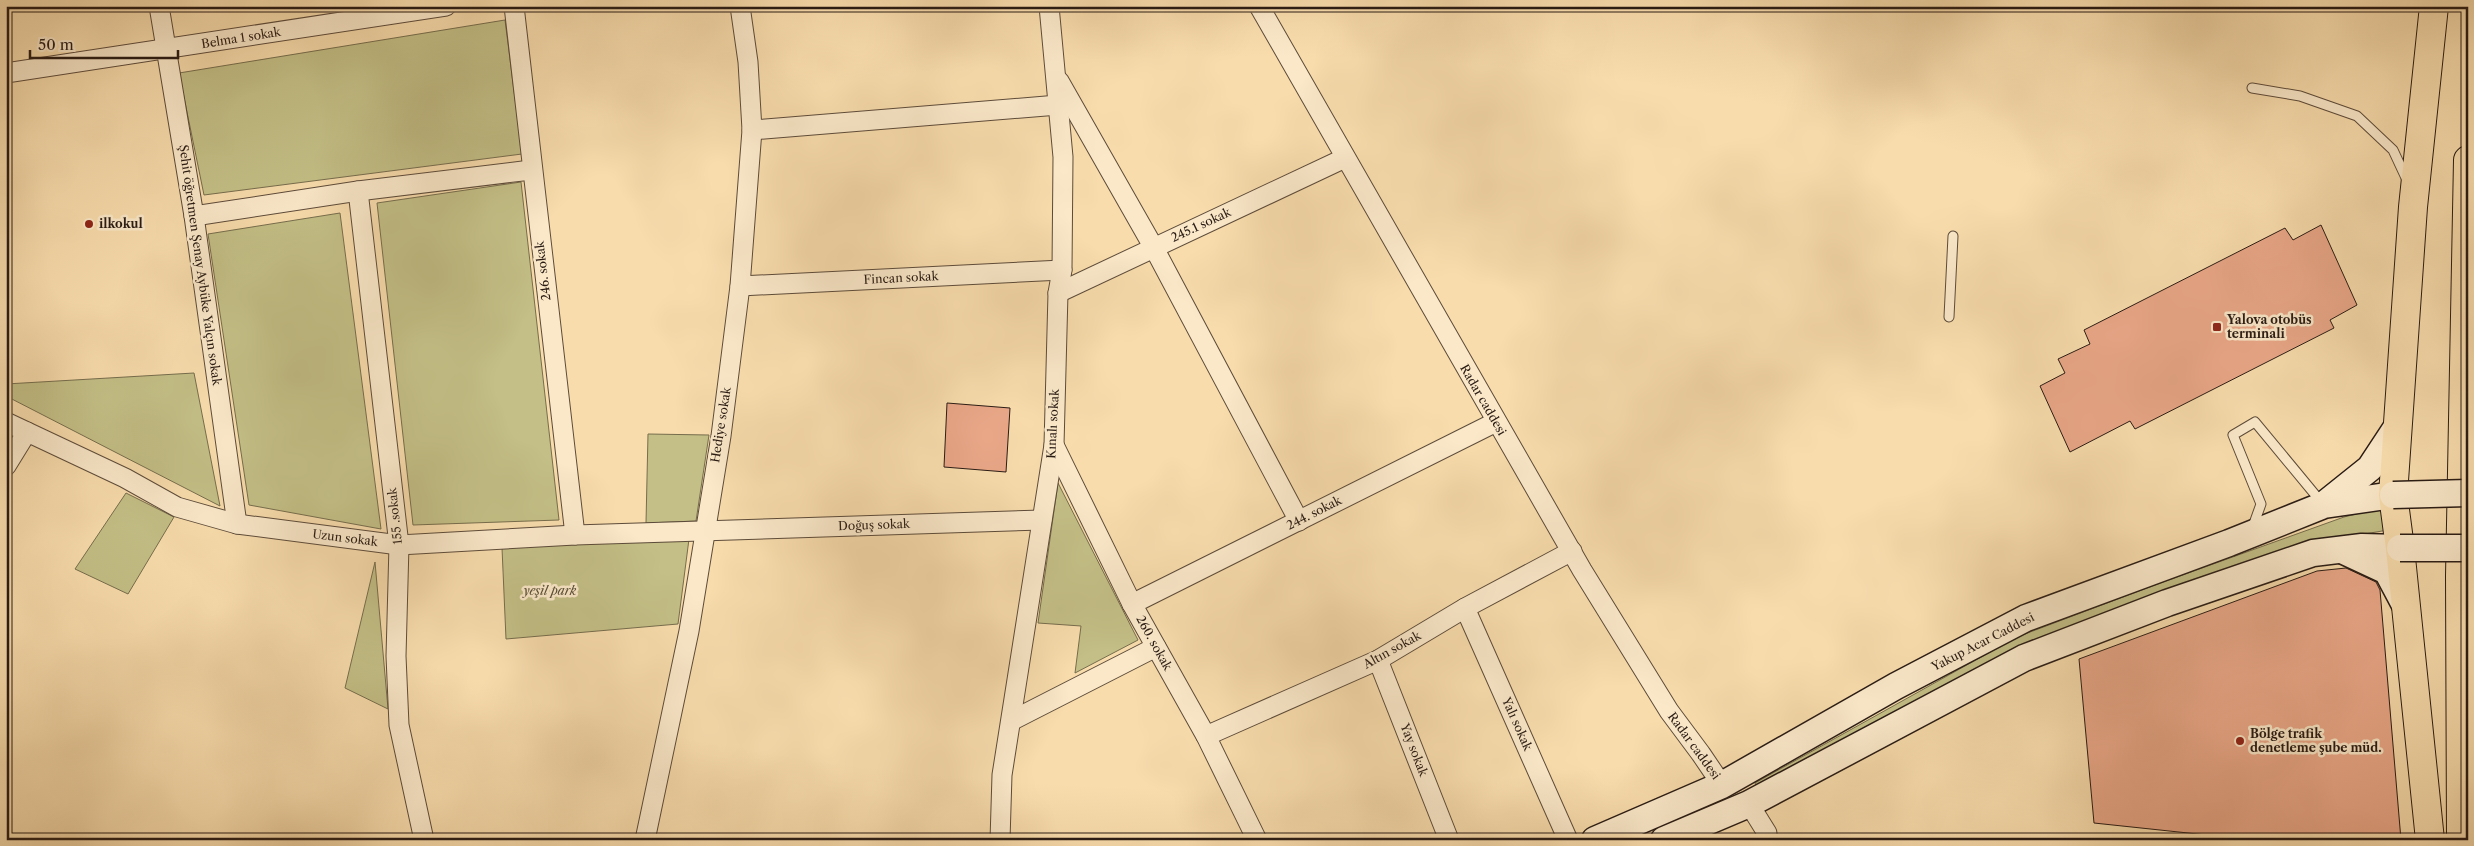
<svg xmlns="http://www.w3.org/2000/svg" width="2474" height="846" font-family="'Libre Caslon Text',serif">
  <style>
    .green { fill: #c3bf86; stroke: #766d4d }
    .building { fill: #e9a788; stroke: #291b14 }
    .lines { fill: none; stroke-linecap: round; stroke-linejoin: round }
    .lane-casing { stroke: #5d4b3a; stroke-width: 11 }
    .street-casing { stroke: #5d4b3a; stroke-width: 21 }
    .secondary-casing { stroke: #291b14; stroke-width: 29 }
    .highway-casing { stroke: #291b14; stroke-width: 30 }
    .lane { stroke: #fae8c9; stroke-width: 9 }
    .street { stroke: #fae8c9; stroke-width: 19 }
    .secondary { stroke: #fae8c9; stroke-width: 26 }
    .highway { stroke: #f8dcac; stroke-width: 28 }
    .secondary-bridge-casing { stroke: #291b14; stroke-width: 29; stroke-linecap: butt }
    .secondary-bridge { stroke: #fae8c9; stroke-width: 26 }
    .poi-dot { fill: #8f2418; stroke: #fae8c9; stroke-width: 2 }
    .labels { text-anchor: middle; stroke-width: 5; stroke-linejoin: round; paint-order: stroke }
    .street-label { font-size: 12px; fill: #291b14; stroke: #fae8c9 }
    .poi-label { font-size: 12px; font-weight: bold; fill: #291b14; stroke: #fae8c9; text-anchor: start }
    .park-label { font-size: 12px; font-style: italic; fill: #574c36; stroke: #fae8c9 }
  </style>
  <rect width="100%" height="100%" fill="#f8dcac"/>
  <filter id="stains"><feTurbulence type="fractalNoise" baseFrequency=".004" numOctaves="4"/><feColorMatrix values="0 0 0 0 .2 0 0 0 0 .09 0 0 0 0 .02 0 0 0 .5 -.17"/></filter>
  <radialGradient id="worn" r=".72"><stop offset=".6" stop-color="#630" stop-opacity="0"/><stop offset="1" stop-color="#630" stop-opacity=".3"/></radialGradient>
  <g class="green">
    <path d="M505,20L522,154L204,195L179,73Z"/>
    <path d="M521,182L559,520L413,525L377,203Z"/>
    <path d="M340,213L381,529L249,505L208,234Z"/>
    <path d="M194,373L220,506L6,396V384Z"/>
    <path d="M648,434L709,435L696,521L646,523Z"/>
    <path d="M1058,483L1138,640L1075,673L1081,626L1038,623Z"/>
    <path d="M126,493L174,517L128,594L75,569Z"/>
    <path d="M2385,507L2388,530L2323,541L1757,788L1755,783L2017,637L2152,586L2344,517Z"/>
    <path d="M689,539L678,624L506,639L502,548Z"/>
    <path d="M375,562L388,709L345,688Z"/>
  </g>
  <g class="building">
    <path d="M2321,225L2357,305L2330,320L2334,328L2135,429L2130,421L2070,452L2040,386L2065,373L2058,359L2090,344L2084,330L2285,228L2293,240Z"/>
    <path d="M947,403L1010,408L1006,472L944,467Z"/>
    <path d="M2346,568L2376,582L2380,590L2401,840H2254L2094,823L2079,659L2317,571Z"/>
  </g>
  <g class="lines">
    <g class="lane-casing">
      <g id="lane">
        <path d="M2252,88L2300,96L2357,116L2393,150L2407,180"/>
        <path d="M1949,317L1953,236"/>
        <path d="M2252,529L2261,504L2233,435L2255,422L2322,503"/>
      </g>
    </g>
    <g class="street-casing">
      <g id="street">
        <path d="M159,6L194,216L237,524"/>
        <path d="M514,6L575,535"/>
        <path d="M1259,6L1582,570L1669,711L1701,754L1722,785"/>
        <path d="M6,73L446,6"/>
        <path d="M1059,81L1154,248L1299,521"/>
        <path d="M752,130L1058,105"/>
        <path d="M358,191L399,545L396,656L399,725L424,840"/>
        <path d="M194,216L358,191L531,170"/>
        <path d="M740,286L1062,270"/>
        <path d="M1058,293L1345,158"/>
        <path d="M6,422L125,478L177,507L237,524L399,545L575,535L1042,520"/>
        <path d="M1054,445L1132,604L1206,736L1257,840"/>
        <path d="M6,466L27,432"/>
        <path d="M1132,604L1496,422"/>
        <path d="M1465,608L1568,840"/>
        <path d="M1378,660L1449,840"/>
        <path d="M1013,720L1156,647"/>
        <path d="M1206,736L1378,660L1465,608L1572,551"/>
        <path d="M1749,804L1767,833L1766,840"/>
        <path d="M645,840L689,631L721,436L740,286L752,130L748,62L740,6"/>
        <path d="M1000,840L1002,775L1054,445L1058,293L1062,270L1063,157L1049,6"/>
      </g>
    </g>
    <g class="secondary-casing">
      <g id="secondary">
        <path d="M2325,504L2370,468L2397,427"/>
        <path d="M2344,551L2387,571L2404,603"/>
        <path d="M1595,840L1722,785L1896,686L2026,618L2229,543L2324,505L2393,495"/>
        <path d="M1664,840L1749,804L2024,658L2167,603L2313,553L2362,547L2400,548"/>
      </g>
    </g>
    <g class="highway-casing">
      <g id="highway">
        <path d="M2430,840L2400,548L2393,495L2413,207L2434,6"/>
        <path d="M2461,840L2460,576L2468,160"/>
      </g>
    </g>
    <use href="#lane" class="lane"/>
    <use href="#street" class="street"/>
    <use href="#secondary" class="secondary"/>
    <use href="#highway" class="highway"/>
    <g class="secondary-bridge-casing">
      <g id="secondary-bridge">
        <path d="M2393,495L2468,493"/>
        <path d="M2400,548H2468"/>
      </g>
    </g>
    <use href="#secondary-bridge" class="secondary-bridge"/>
  </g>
  <g class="poi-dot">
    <circle cx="89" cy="224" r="5"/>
    <rect x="2212" y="322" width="10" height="10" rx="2.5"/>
    <circle cx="2240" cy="741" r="5"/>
  </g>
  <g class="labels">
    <g class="street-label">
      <text transform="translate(241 38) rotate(-9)" y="4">Belma 1 sokak</text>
      <text transform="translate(1201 225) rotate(-25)" y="4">245.1 sokak</text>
      <text transform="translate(200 265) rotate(82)" y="4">Şehit öğretmen Şenay Aybüke Yalçın sokak</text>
      <text transform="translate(543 271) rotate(-97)" y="4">246. sokak</text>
      <text transform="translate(901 278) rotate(-3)" y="4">Fincan sokak</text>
      <text transform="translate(1483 400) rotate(60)" y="4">Radar caddesi</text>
      <text transform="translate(1053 424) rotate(-87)" y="4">Kınalı sokak</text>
      <text transform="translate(721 425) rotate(-81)" y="4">Hediye sokak</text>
      <text transform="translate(1314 513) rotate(-27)" y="4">244. sokak</text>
      <text transform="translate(395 516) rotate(-96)" y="4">155 .sokak</text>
      <text transform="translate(874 525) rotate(-2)" y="4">Doğuş sokak</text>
      <text transform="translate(345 538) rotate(7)" y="4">Uzun sokak</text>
      <text transform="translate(1983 642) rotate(-27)" y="4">Yakup Acar Caddesi</text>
      <text transform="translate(1154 643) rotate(61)" y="4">260. sokak</text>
      <text transform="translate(1392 650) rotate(-29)" y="4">Altın sokak</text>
      <text transform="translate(1517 724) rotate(66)" y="4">Yalı sokak</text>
      <text transform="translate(1694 746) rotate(54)" y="4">Radar caddesi</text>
      <text transform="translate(1414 750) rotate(69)" y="4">Yay sokak</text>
    </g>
    <g class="poi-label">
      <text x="99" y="228">ilkokul</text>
      <text x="2227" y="324">Yalova otobüs<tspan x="2227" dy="14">terminali</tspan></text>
      <text x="2250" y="738">Bölge trafik<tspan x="2250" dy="14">denetleme şube müd.</tspan></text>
    </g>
    <g class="park-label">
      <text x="550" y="595">yeşil park</text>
    </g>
  </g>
  <rect width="2474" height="846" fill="none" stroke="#f8dcac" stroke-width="25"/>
  <rect x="8" y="8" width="2459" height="831" fill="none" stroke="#291b14" stroke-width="2.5"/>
  <rect x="12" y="12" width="2449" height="821" fill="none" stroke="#291b14"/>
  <path d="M30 50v8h148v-8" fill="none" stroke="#291b14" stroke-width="2.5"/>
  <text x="38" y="50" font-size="15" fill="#291b14" stroke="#fae8c9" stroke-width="4" paint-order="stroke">50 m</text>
  <rect width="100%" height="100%" filter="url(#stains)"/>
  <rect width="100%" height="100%" fill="url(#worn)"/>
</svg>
